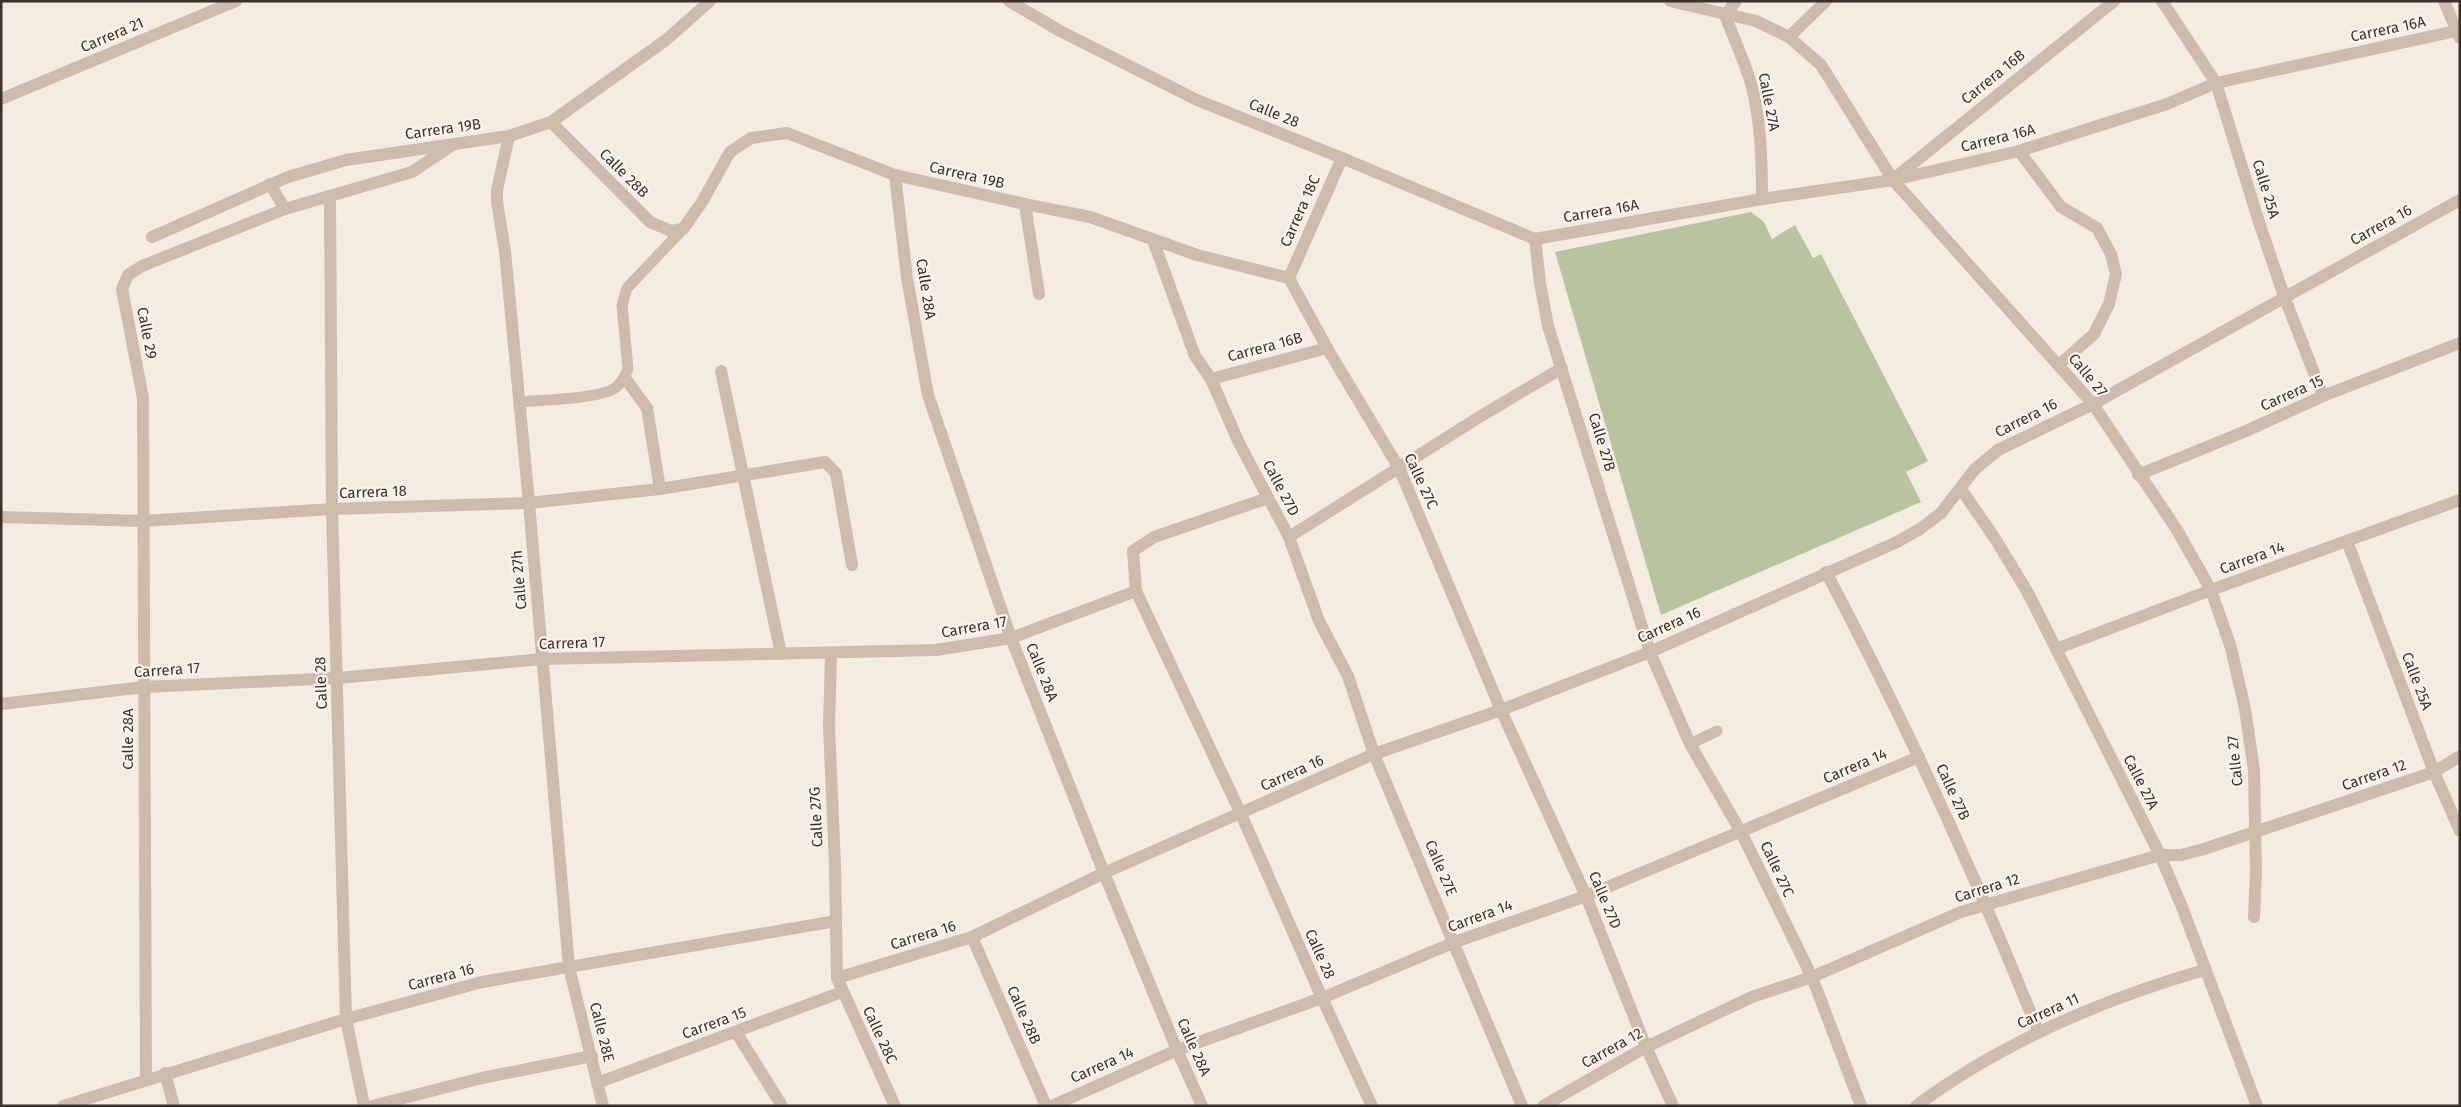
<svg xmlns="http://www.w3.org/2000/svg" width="2461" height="1107" font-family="'Fira Sans',sans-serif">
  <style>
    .green { fill: #b8c4a0 }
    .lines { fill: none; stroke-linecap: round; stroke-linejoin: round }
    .service { stroke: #cdbbac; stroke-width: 11 }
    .minor { stroke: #cdbbac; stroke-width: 12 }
    .tertiary { stroke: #cdbbac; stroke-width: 12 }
    .labels { text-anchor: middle; stroke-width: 4.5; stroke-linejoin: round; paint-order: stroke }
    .street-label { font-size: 15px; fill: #3b302b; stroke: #fbf5ee }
  </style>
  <rect width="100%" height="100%" fill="#f4ebe1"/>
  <path class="green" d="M1751,212L1764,222L1772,239L1795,225L1813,258L1821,254L1928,461L1906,472L1921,502L1661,615L1555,252Z"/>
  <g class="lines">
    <g class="service">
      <path d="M519,402C541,400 599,399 615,388C622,383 625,377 628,369L622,305L627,288L683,229"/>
      <path d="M1690,744L1717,731"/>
    </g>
    <g class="minor">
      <path d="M1009,1L1060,31L1197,100L1342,158L1535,239"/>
      <path d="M1670,1L1756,21L1789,37L1821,65L1893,180L2093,404L2177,530L2211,590L2231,648L2245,709L2254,770L2256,873L2254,917"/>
      <path d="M1736,1L1725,15C1733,36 1743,58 1750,80C1761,118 1762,159 1762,199"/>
      <path d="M2162,1L2216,83L2259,222L2284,296L2323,396"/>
      <path d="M2444,1L2460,38"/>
      <path d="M1789,37L1826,1"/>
      <path d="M551,122L650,222L671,231L683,229L702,202L730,152L751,138L787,133L895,175L1025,204L1090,217L1197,255L1289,278"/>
      <path d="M509,136L497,190V202L505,251L529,503L569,967L603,1106"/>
      <path d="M2019,151L2061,207L2097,228L2111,254L2116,274L2109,304L2094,334L2059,365"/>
      <path d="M895,175L907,278L928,395L1011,638L1104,873L1177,1050L1202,1106"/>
      <path d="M1896,177L2114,1"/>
      <path d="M270,184L285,209"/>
      <path d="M330,196L332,509L346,1019L364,1106"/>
      <path d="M1025,204L1039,294"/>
      <path d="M152,237L288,177L346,160L509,136L551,122L666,40L710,1"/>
      <path d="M1535,239L1762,199L1893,180L2019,151L2167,104L2216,83L2460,30"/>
      <path d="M1535,239L1540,283L1548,326L1650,652L1690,744L1741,832L1812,977L1861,1106"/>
      <path d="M1153,240L1195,356L1211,379L1239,443L1289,537L1319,621L1348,676L1374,754L1522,1106"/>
      <path d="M1289,278L1327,348L1399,468L1501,710L1586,896L1646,1047L1673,1106"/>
      <path d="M1289,278L1342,158"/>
      <path d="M721,371L781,654"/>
      <path d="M625,378L647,408L660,489"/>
      <path d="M1211,379L1327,348"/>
      <path d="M2138,475L2246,431L2323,396L2460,343"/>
      <path d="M1961,489L1996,540L2028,593L2160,855L2182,907L2257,1106"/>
      <path d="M1268,498L1154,537L1133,551L1136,591L1241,814L1322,998L1372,1106"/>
      <path d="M1,517L144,521L332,509L529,503L660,489L825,462L836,473L852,565"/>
      <path d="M1289,537L1481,416L1562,368"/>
      <path d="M2347,541L2434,772L2460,831"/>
      <path d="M1826,572C1905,721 1975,874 2038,1031"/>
      <path d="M2056,649L2211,590L2460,500"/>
      <path d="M831,654L829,726L835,865L837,978L895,1106"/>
      <path d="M1,704L144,687L338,678L542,659L936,650L1011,638L1136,591"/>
      <path d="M972,937L1046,1106"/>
      <path d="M837,978L972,937L1104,873L1374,754L1501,710L1650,652L1897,542L1920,529L1941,513L1975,469L1998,450L2093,404L2460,200"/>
      <path d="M736,1032L782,1106"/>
      <path d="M165,1073L174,1106"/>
      <path d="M146,1080L143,398L122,289L128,275L142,266L285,209L412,172L454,144"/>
      <path d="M597,1083L842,992"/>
      <path d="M63,1106L346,1019L482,982L836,921"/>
      <path d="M372,1106L482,1078L592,1056"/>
      <path d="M1052,1106L1177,1050L1322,998L1455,942L1586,896L1919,757"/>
      <path d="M1543,1106L1646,1047L1752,997L1812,977L1961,912L2160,855H2181L2204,849L2434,772L2460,756"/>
      <path d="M1916,1106C2002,1042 2101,1000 2204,970"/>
    </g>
    <path class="tertiary" d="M1,99L236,1"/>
  </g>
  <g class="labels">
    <g class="street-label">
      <text transform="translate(2388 29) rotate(-12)" y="5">Carrera 16A</text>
      <text transform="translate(112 35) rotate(-23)" y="5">Carrera 21</text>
      <text transform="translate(1993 77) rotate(-39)" y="5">Carrera 16B</text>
      <text transform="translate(1769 102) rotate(79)" y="5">Calle 27A</text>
      <text transform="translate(1274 113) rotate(22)" y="5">Calle 28</text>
      <text transform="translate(443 129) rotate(-8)" y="5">Carrera 19B</text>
      <text transform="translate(1998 138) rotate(-14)" y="5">Carrera 16A</text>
      <text transform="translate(624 173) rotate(45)" y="5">Calle 28B</text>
      <text transform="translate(967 175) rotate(13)" y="5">Carrera 19B</text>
      <text transform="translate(2266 189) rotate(73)" y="5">Calle 25A</text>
      <text transform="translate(1300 211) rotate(-66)" y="5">Carrera 18C</text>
      <text transform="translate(1601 211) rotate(-10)" y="5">Carrera 16A</text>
      <text transform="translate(2381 225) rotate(-29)" y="5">Carrera 16</text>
      <text transform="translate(926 289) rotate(81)" y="5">Calle 28A</text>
      <text transform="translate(147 333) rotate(79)" y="5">Calle 29</text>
      <text transform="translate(1265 347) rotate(-15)" y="5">Carrera 16B</text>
      <text transform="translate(2088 375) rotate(50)" y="5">Calle 27</text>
      <text transform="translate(2292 393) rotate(-24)" y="5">Carrera 15</text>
      <text transform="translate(2026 418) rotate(-27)" y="5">Carrera 16</text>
      <text transform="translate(1602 442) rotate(73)" y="5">Calle 27B</text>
      <text transform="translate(1421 481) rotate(65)" y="5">Calle 27C</text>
      <text transform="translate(1281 488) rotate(62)" y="5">Calle 27D</text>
      <text transform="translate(373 492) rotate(-2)" y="5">Carrera 18</text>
      <text transform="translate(2252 558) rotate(-20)" y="5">Carrera 14</text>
      <text transform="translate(519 580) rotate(-95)" y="5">Calle 27h</text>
      <text transform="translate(1669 625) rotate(-24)" y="5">Carrera 16</text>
      <text transform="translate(974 627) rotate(-10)" y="5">Carrera 17</text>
      <text transform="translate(572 643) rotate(-2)" y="5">Carrera 17</text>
      <text transform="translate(167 670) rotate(-4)" y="5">Carrera 17</text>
      <text transform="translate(1042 672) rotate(68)" y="5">Calle 28A</text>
      <text transform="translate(2417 681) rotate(69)" y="5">Calle 25A</text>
      <text transform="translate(321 683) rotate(-92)" y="5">Calle 28</text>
      <text transform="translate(128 739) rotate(-90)" y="5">Calle 28A</text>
      <text transform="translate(2235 761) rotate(-96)" y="5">Calle 27</text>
      <text transform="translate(1855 766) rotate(-23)" y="5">Carrera 14</text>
      <text transform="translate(1292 773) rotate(-24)" y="5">Carrera 16</text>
      <text transform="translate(2374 775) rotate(-19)" y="5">Carrera 12</text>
      <text transform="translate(2141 782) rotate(63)" y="5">Calle 27A</text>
      <text transform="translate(1953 792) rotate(65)" y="5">Calle 27B</text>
      <text transform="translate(816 817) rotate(-93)" y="5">Calle 27G</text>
      <text transform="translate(1441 868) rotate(67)" y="5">Calle 27E</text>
      <text transform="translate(1777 869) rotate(65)" y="5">Calle 27C</text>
      <text transform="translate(1987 888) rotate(-17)" y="5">Carrera 12</text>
      <text transform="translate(1605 900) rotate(67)" y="5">Calle 27D</text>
      <text transform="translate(1480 916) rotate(-20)" y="5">Carrera 14</text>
      <text transform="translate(923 935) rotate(-17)" y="5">Carrera 16</text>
      <text transform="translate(1320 954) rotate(66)" y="5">Calle 28</text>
      <text transform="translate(441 977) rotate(-15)" y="5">Carrera 16</text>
      <text transform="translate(2048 1011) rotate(-24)" y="5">Carrera 11</text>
      <text transform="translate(1024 1015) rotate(66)" y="5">Calle 28B</text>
      <text transform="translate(714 1023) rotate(-20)" y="5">Carrera 15</text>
      <text transform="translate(602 1032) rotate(76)" y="5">Calle 28E</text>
      <text transform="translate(880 1035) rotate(65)" y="5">Calle 28C</text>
      <text transform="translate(1194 1047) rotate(66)" y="5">Calle 28A</text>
      <text transform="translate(1612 1048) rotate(-29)" y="5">Carrera 12</text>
      <text transform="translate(1102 1065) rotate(-24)" y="5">Carrera 14</text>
    </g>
  </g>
  <rect width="2461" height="1107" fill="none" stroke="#3b302b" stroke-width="5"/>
</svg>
